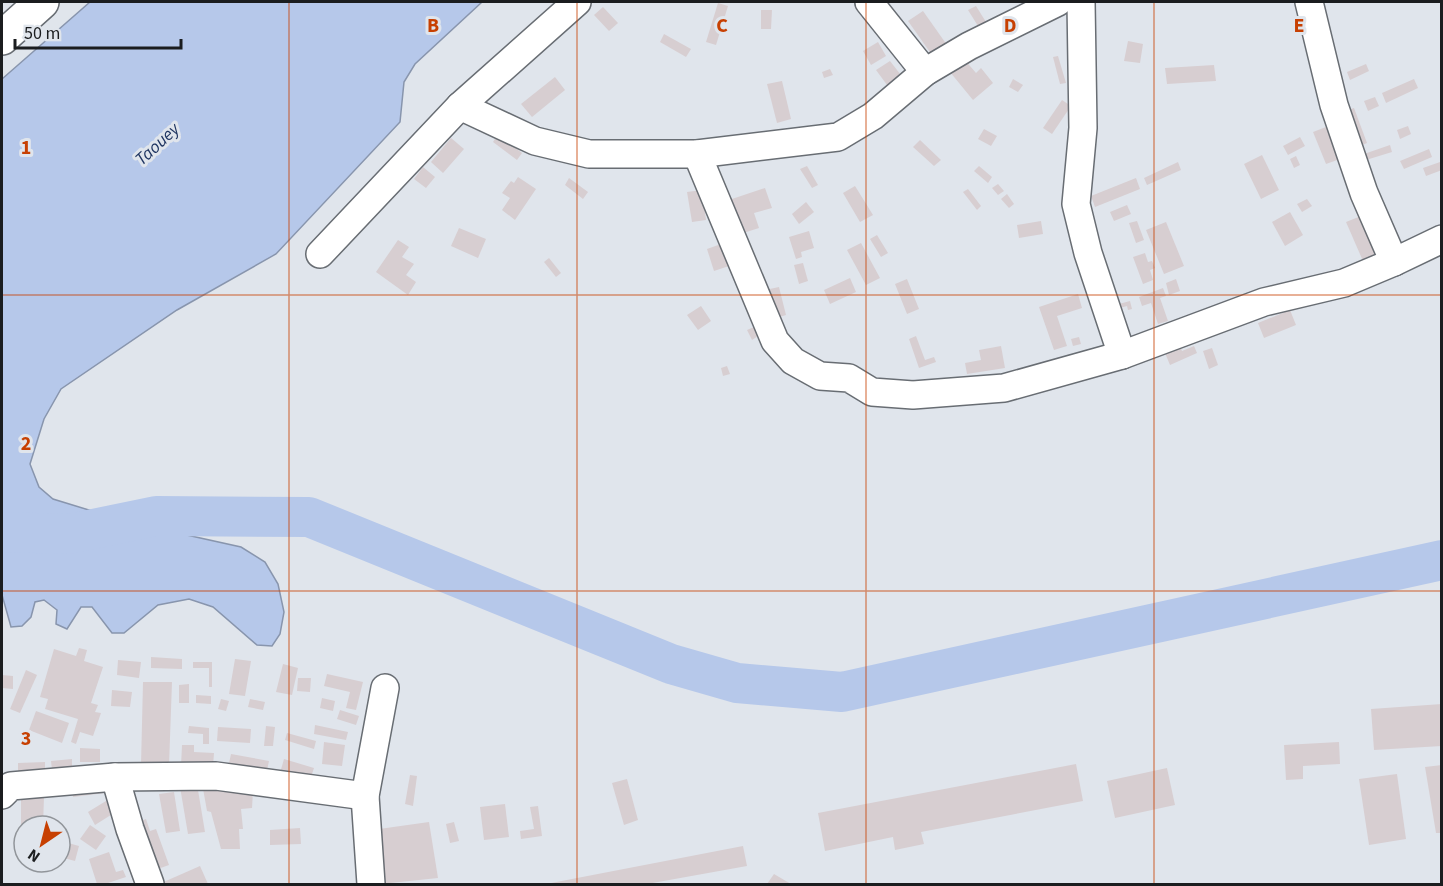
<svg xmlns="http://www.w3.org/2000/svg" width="1443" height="886" font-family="'Source Sans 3',sans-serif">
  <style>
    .water { fill: #b6c8ea; stroke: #8895ad; stroke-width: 1.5 }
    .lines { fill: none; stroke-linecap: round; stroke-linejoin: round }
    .river { stroke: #b6c8ea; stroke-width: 40 }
    .building { fill: #d7ced1 }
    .minor-casing { stroke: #686d73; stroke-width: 30 }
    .secondary-casing { stroke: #686d73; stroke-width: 36 }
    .minor { stroke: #fff; stroke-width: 27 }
    .secondary { stroke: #fff; stroke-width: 33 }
    .grid { fill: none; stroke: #c74002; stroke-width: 1.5; stroke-opacity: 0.55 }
    .labels { text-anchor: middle; stroke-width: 6; stroke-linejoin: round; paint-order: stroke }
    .water-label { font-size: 18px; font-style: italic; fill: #1f3561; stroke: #e0e5ec }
    .grid-label { font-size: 20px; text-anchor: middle; font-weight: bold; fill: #c74002; stroke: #e0e5ec; stroke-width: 6; stroke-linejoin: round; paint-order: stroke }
  </style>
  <rect width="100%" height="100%" fill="#e0e5ec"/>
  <path class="water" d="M90,2H482L415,64L404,82L400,122L276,254L177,310L61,389L44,419L30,464L39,487L53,499L128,522L241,547L265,562L278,584L284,612L280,634L272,646L257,645L213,607L189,599L158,605L124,633H112L92,607H81L67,629L56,624L57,610L44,600L35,602L31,617L22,626L11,627L2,595V79Z"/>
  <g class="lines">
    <path class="river" d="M2,532L69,534L156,516L309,517L671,664L737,683L842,692L1442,560"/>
  </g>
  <g class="building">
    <path d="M718,3L728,6L716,45L706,42Z"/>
    <path d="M976,6L986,22L978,26L968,10Z"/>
    <path d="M603,7L618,23L609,31L594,15Z"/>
    <path d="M761,10H772L771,29H761Z"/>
    <path d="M923,11L947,45L932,55L908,21Z"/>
    <path d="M664,34L691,49L686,57L660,42Z"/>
    <path d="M1128,41L1143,44L1140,63L1124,61Z"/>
    <path d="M878,42L886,56L871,65L863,51Z"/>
    <path d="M1058,56L1066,83L1060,84L1053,57Z"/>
    <path d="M964,59L976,73L981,68L993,83L973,100L950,72Z"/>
    <path d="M890,61L904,79L890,89L876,70Z"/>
    <path d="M1366,64L1369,71L1350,80L1347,72Z"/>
    <path d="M1214,65L1216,81L1167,84L1165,68Z"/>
    <path d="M830,69L833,75L824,78L822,72Z"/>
    <path d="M555,77L565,90L532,117L521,104Z"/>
    <path d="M1013,79L1023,85L1018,92L1009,87Z"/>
    <path d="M1414,79L1418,88L1386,103L1382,93Z"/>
    <path d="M782,81L791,119L777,123L767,84Z"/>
    <path d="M1375,97L1379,106L1368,111L1364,101Z"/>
    <path d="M1062,100L1071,106L1052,134L1043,128Z"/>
    <path d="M1354,108L1367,143L1355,148L1342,112Z"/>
    <path d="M1408,126L1411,134L1400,139L1397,130Z"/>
    <path d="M1326,127L1340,159L1326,164L1313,132Z"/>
    <path d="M984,129L997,136L991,146L978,139Z"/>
    <path d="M498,134L522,153L517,160L493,142Z"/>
    <path d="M1300,137L1305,146L1288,155L1283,146Z"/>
    <path d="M451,138L464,149L443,173L431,162Z"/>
    <path d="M920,140L941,160L934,166L913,147Z"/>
    <path d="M1390,145L1392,152L1366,160L1364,154Z"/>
    <path d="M1429,149L1432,157L1404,169L1400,161Z"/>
    <path d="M1262,155L1279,190L1261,199L1244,164Z"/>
    <path d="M1296,156L1300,165L1294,168L1290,159Z"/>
    <path d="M1178,162L1181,170L1147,185L1144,178Z"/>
    <path d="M1440,162L1442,170L1426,176L1423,168Z"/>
    <path d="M807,166L818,185L812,188L800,169Z"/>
    <path d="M979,166L992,177L988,183L974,171Z"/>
    <path d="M423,167L435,177L426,188L414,179Z"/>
    <path d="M518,177L536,189L515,220L502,210L510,198L502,193L511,181L514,183Z"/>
    <path d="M569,178L588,192L583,199L565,185Z"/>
    <path d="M1136,178L1140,189L1095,207L1091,196Z"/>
    <path d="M998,184L1004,191L998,195L992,188Z"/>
    <path d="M855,186L873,215L860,222L843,193Z"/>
    <path d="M765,188L772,208L754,213L759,228L737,235L726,201Z"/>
    <path d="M968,189L981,206L977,210L963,192Z"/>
    <path d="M702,190L706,220L692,222L687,192Z"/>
    <path d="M1007,194L1014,204L1009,208L1001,199Z"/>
    <path d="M1307,199L1312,206L1302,212L1297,204Z"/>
    <path d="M806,202L814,212L799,224L792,214Z"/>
    <path d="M1127,205L1131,214L1114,221L1110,212Z"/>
    <path d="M1290,212L1303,235L1285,246L1272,222Z"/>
    <path d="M1361,216L1378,255L1363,261L1346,222Z"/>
    <path d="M1041,221L1043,234L1019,238L1017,225Z"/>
    <path d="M1137,221L1144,240L1136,243L1129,223Z"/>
    <path d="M1166,222L1184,266L1164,274L1146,230Z"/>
    <path d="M459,228L486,239L478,258L451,246Z"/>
    <path d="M809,231L814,248L801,252L802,257L796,259L789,237Z"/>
    <path d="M877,235L888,253L881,257L870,239Z"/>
    <path d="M398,240L409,247L402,257L414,264L406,275L416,282L408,295L376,272Z"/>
    <path d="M861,243L880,278L866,285L847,250Z"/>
    <path d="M721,244L729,266L714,271L707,249Z"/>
    <path d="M1145,253L1148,262L1152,261L1155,268L1150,270L1153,280L1143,284L1133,257Z"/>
    <path d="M549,258L561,273L556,277L544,262Z"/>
    <path d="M803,263L808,281L799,284L794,265Z"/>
    <path d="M850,278L856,292L830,304L824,290Z"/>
    <path d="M907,279L919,309L907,314L895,284Z"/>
    <path d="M1176,279L1180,291L1169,295L1166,283Z"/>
    <path d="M779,287L786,315L773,319L765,290Z"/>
    <path d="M1163,288L1166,296L1160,298L1168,321L1158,324L1151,303L1142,306L1139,297Z"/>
    <path d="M1078,294L1082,308L1057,316L1067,346L1054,350L1039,307Z"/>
    <path d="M1130,301L1132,309L1128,310L1127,306L1120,308L1119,304Z"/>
    <path d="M701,306L711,321L698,330L687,315Z"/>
    <path d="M1290,310L1296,325L1264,338L1258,323Z"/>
    <path d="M754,327L758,336L752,340L747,330Z"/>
    <path d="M916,336L925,360L934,357L936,362L919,368L909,339Z"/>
    <path d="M1079,337L1081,344L1073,346L1071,339Z"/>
    <path d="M1178,341L1182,351L1194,346L1197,353L1170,365L1163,348Z"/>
    <path d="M1001,346L1005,368L967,374L965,363L981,360L979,350Z"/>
    <path d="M1212,348L1218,365L1209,369L1203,351Z"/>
    <path d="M727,366L730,374L723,376L721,368Z"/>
    <path d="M79,648L87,650L84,661L103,667L91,703L98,705L95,712L101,713L93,736L80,732L76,744L71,742L78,719L45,709L48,699L40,697L54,649L76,656Z"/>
    <path d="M151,657L182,659V669L151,668Z"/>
    <path d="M235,659L251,661L245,696L229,694Z"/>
    <path d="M118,660L141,662L139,678L117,675Z"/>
    <path d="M193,662H212V687H209V668H193Z"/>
    <path d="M283,664L298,668L292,695L276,692Z"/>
    <path d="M26,670L37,675L20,713L10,709Z"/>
    <path d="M327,674L363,682L356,710L346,708L350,692L324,686Z"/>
    <path d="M2,675L13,676V689L2,688Z"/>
    <path d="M298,678H311L310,692L297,691Z"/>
    <path d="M143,682H172L169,766L141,765Z"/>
    <path d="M189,684V703H179V685Z"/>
    <path d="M112,690L132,692L130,707L111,706Z"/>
    <path d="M196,695L211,696V704L196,703Z"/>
    <path d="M322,698L335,701L333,711L320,708Z"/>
    <path d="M221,699L229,701L226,711L218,709Z"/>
    <path d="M250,699L265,702L263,710L248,707Z"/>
    <path d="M1442,704V746L1374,750L1371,709Z"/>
    <path d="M340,710L359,716L356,725L337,719Z"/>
    <path d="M36,711L69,723L62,743L29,730Z"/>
    <path d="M315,725L348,732L346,740L314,734Z"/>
    <path d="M189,726L209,728V744H203V734L188,733Z"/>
    <path d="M266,726L275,727L273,746H264Z"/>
    <path d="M218,727L251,729L250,743L217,741Z"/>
    <path d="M287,733L316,741L314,749L285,740Z"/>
    <path d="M324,742L345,745L342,766L322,764Z"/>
    <path d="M1339,742L1340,764L1303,766V779L1286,780L1284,745Z"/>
    <path d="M182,745H194V752L214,753L213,767L181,766Z"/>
    <path d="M80,748L100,749V762H80Z"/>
    <path d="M231,754L269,761L266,775L228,768Z"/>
    <path d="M72,759V769L52,770L51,761Z"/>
    <path d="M284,759L314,768L309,783L280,773Z"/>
    <path d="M45,762V772L18,773V763Z"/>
    <path d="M1076,764L1083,801L921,832L924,844L895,850L893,837L825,851L818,813Z"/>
    <path d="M1442,765V833H1436L1425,767Z"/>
    <path d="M1167,768L1175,805L1115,818L1107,781Z"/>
    <path d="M1397,774L1406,839L1369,845L1359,779Z"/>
    <path d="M410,775L417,776L413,806L405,804Z"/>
    <path d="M627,779L638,820L624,825L612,783Z"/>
    <path d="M202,783L253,791L252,808L241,809L243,829H239L240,849H221L211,812L207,811Z"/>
    <path d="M103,784L105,793L73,797L72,789Z"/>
    <path d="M197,784L205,832L188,834L180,787Z"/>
    <path d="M174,792L180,831L166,833L159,794Z"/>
    <path d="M21,797H44L43,826L21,827Z"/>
    <path d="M106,801L114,813L95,825L88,812Z"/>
    <path d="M505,804L509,837L484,840L480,807Z"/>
    <path d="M538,806L542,836L521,839L520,831L534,829L530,807Z"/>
    <path d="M146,819L150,831L156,829L169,865L155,870L138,822Z"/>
    <path d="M429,822L438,878L381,884L372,830Z"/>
    <path d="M454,822L459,841L450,843L446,824Z"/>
    <path d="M90,825L106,836L96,850L80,839Z"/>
    <path d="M300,828L301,844L270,845V830Z"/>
    <path d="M61,841L79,846L75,861L60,857Z"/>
    <path d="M743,846L747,866L647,884H546Z"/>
    <path d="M109,852L116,872L123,870L126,877L105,884H97L89,859Z"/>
    <path d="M200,866L208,884H159Z"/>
    <path d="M774,874L791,884H767Z"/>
  </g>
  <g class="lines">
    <g class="minor-casing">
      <g id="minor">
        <path d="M869,2L925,72"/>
        <path d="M1081,2L1083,128L1076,204L1088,253L1122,355"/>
        <path d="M1309,2L1334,105L1364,193L1394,262L1442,239"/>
        <path d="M460,106L535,141L589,154H697L838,137L873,116L925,72L969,46L1058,2"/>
        <path d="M697,154L775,341L793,361L820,376L849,378L872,392L913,395L1004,388L1122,355L1264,302L1344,283L1394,262"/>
        <path d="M320,254L460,106L577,2"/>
        <path d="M115,777L130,829L150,884"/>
        <path d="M2,795L11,786L115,777L216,776L365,796"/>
        <path d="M371,884L365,796L385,688"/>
      </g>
    </g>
    <g class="secondary-casing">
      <path id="secondary" d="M2,38L42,2"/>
    </g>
    <use href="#minor" class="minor"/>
    <use href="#secondary" class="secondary"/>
  </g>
  <path class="grid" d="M289,2V884M577,2V884M866,2V884M1154,2V884M2,295H1442M2,591H1442"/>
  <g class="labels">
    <g class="water-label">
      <text transform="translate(157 144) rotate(-43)" y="6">Taouey</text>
    </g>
  </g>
  <g class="grid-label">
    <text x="433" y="32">B</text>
    <text x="722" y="32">C</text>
    <text x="1010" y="32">D</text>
    <text x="1299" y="32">E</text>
    <text x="26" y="154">1</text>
    <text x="26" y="450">2</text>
    <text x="26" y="745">3</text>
  </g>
  <rect width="1443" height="886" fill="none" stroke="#1b1d1f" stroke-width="6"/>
  <g transform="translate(42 844) rotate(215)"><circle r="28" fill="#e0e5ec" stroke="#91959a" stroke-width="1.5"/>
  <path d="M0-4.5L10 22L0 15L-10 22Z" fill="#c74002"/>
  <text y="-9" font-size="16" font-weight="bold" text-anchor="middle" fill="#1b1d1f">N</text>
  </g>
  <path d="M15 39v9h166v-9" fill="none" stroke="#1b1d1f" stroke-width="3"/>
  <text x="24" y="39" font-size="18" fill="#1b1d1f" stroke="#e0e5ec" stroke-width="4.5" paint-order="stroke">50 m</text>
</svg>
